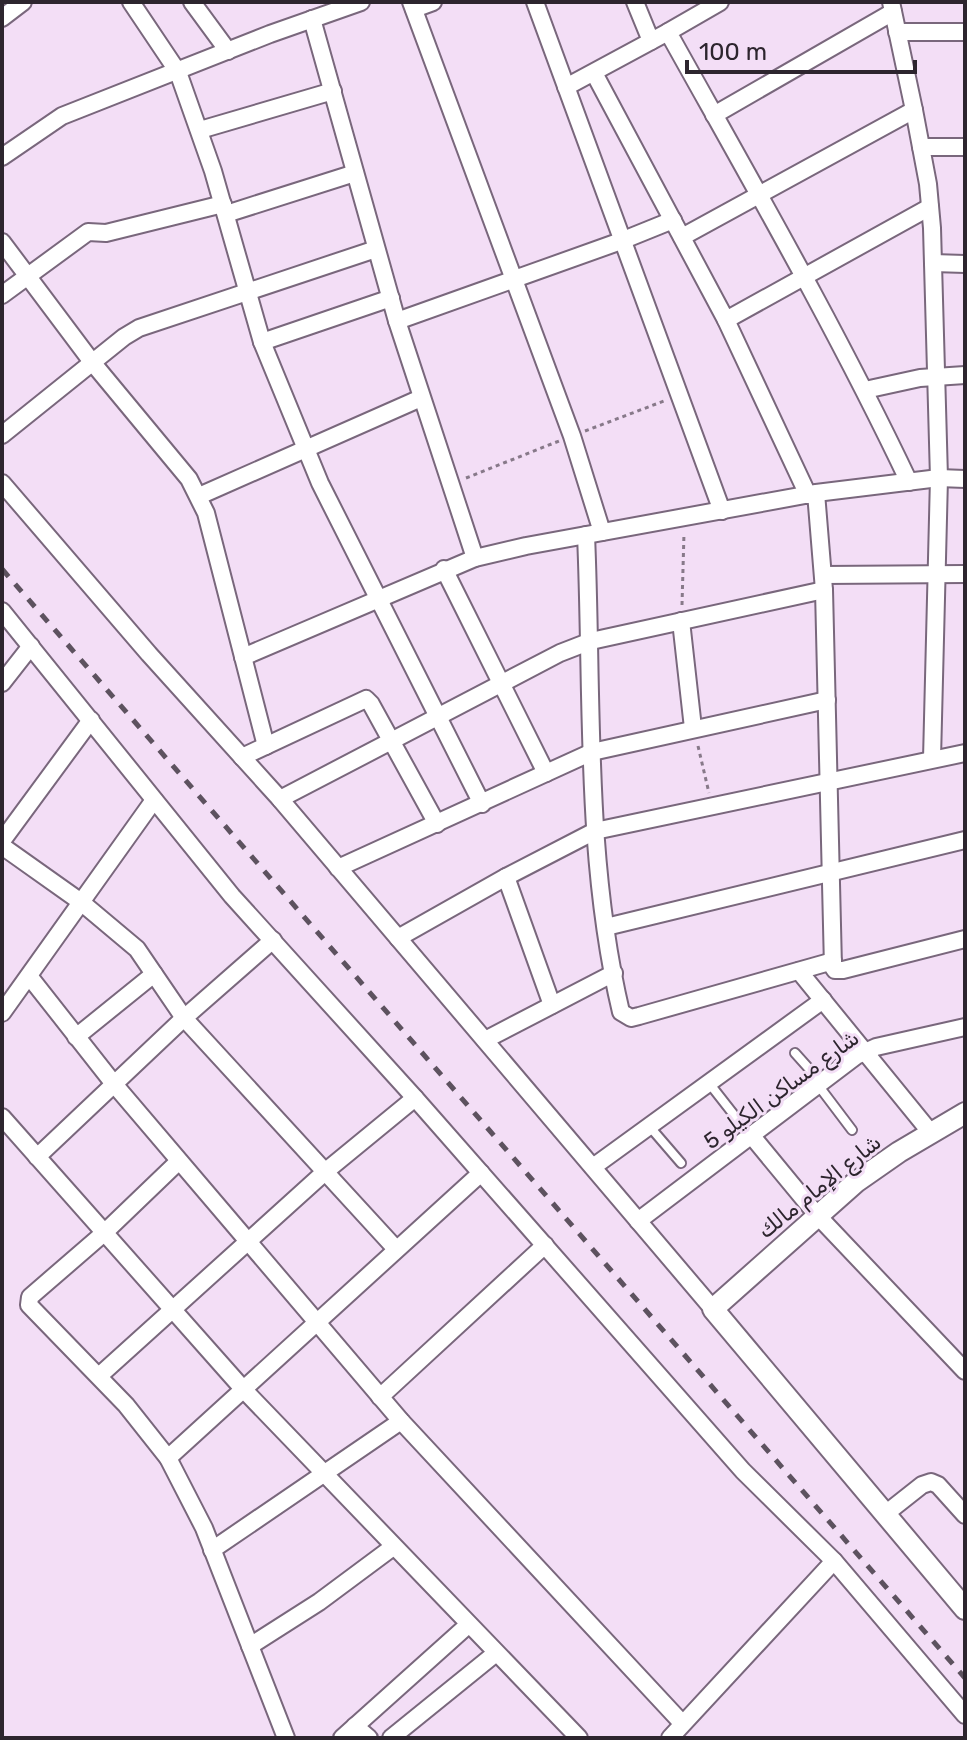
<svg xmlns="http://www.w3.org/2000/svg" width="967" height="1740" font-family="Rubik,Cairo,sans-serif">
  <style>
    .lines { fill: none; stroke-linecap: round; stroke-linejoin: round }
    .service-casing { stroke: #79677c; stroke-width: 12 }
    .minor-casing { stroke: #79677c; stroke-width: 20 }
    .tertiary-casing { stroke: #79677c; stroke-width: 24 }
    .path { stroke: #877989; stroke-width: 3; stroke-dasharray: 4 4; stroke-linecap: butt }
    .service { stroke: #fff; stroke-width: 8 }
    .minor { stroke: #fff; stroke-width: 16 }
    .tertiary { stroke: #fff; stroke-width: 20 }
    .rail { stroke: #5d525f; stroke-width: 5; stroke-dasharray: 10 10; stroke-linecap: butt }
    .labels { text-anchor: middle; stroke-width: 6; stroke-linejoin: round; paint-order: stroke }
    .street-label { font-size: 22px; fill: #2d252e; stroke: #f3def6 }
  </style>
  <rect width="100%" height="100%" fill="#f3def6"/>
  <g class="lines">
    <g class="service-casing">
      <g id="service">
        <path d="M795,1053L821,1082"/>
        <path d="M709,1083L738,1120"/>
        <path d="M818,1085L852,1130"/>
        <path d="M650,1127L681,1163"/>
      </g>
    </g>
    <g class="minor-casing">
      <g id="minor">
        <path d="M131,2L178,72L213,171L262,342L320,483L482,804"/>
        <path d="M192,2L228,51"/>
        <path d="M411,2L572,436L602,532"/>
        <path d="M535,2L722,511"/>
        <path d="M635,2L651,41"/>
        <path d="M720,2L668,32C751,181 836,328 909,482"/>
        <path d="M891,2L914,110L928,184L932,228L939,478L932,759"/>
        <path d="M414,9L433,2"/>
        <path d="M2,18L23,2"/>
        <path d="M312,19L397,321L475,558"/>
        <path d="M897,32H965"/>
        <path d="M594,73L726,320L808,495"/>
        <path d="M566,87L668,32"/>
        <path d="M714,115L893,12"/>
        <path d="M200,130L333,91"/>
        <path d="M921,147H965"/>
        <path d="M2,157L62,116L270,34L361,2"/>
        <path d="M226,214L355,173"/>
        <path d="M682,237L914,110"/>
        <path d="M2,242L92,362L189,479L206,513L266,746"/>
        <path d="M933,263L965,264"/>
        <path d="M2,295L88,232L106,233L223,204"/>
        <path d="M726,320L930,207"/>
        <path d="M397,321L621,241L673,220"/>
        <path d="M262,342L391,298"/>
        <path d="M865,390L920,378L965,375"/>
        <path d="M2,435L124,337L139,328L376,249"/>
        <path d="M2,483L149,654L280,799L713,1309"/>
        <path d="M816,493L824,590L833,967L835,970H843L965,939"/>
        <path d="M199,496L421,398"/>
        <path d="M586,535C593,694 584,856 621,1012L631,1018L639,1016L833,961"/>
        <path d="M444,569L546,773"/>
        <path d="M823,575L965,574"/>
        <path d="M2,611L232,896L415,1098L743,1471L834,1561L965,1715"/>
        <path d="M681,621L693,728"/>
        <path d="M243,657L475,558L526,546L816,493L939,478L965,479"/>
        <path d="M2,683L31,646"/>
        <path d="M242,757L366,699L371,704L437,824"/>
        <path d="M280,799L560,653L591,641L824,590"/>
        <path d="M2,841L91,720"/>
        <path d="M2,846L81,902L137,949L184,1018L396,1249"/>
        <path d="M338,868L592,752L827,700"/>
        <path d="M506,877L552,1005"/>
        <path d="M606,927L965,840"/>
        <path d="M398,938L506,877L595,831L965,753"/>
        <path d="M799,971L931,1133"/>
        <path d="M29,976L114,1084L401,1421L682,1723"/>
        <path d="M2,1013L154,800"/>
        <path d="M76,1037L154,974"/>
        <path d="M485,1040L614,973"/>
        <path d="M2,1117L244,1390L579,1738"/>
        <path d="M751,1135L817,1215L965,1371"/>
        <path d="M37,1157L184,1018L273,940"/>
        <path d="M179,1161L104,1233L30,1297L29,1305L126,1405L168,1458L204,1528L286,1738"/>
        <path d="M593,1167L823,1000"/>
        <path d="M638,1221L856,1056L876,1047L965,1027"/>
        <path d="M99,1376L326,1171L415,1098"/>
        <path d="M380,1397L545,1245"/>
        <path d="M168,1458L481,1173"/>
        <path d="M884,1515L922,1485L931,1482L938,1485L965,1515"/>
        <path d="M212,1550L401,1421"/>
        <path d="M250,1646L319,1602L393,1547"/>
        <path d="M355,1726L369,1738"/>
        <path d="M342,1738L468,1625"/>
        <path d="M391,1738L496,1653"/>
        <path d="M670,1738L834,1561"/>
      </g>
    </g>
    <g class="tertiary-casing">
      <path id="tertiary" d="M965,1113L899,1152L856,1182L713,1309L965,1609"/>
    </g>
    <g class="path">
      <path d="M585,431L664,401"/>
      <path d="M466,478L559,441"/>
      <path d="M682,605L684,533"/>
      <path d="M698,746L709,793"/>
    </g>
    <use href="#service" class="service"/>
    <use href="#minor" class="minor"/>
    <use href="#tertiary" class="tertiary"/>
    <path class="rail" d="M2,569L965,1678"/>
  </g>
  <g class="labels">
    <g class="street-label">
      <text transform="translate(781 1089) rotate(-36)" y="8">شارع مساكن الكيلو 5</text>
      <text transform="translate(819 1186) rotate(-39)" y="8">شارع الإمام مالك</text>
    </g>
  </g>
  <rect width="967" height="1740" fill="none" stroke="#2d252e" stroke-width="8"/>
  <path d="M687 60v12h228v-12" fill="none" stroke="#2d252e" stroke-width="4"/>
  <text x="699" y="60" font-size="24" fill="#2d252e" stroke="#f3def6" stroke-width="6" paint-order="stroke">100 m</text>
</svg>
